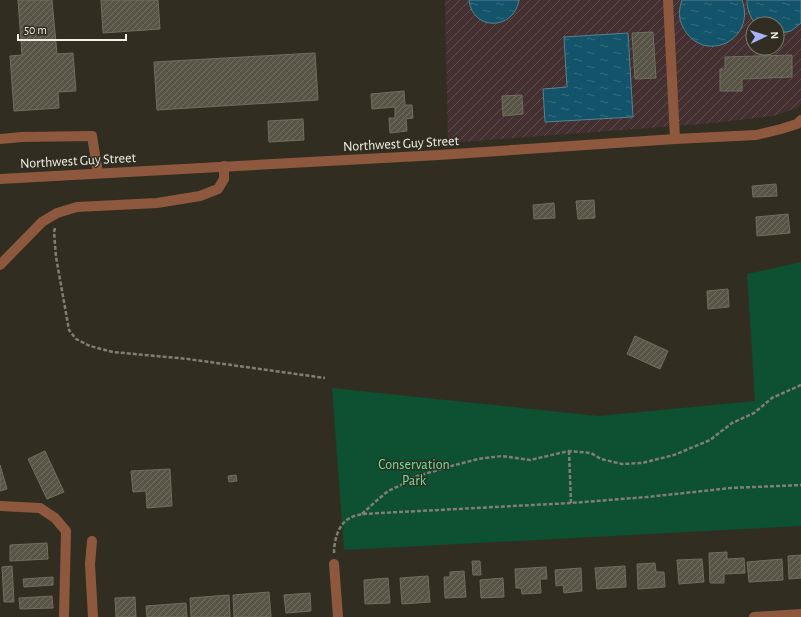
<svg xmlns="http://www.w3.org/2000/svg" width="801" height="617" font-family="'Alegreya Sans',sans-serif">
  <style>
    .industrial { fill: url(#industrial-furrows); fill-rule: evenodd }
    .green { fill: #0d5032 }
    .water { fill: url(#water-ripples); stroke: #568390 }
    .building { fill: url(#building-hatch); stroke: #716e60 }
    .lines { fill: none; stroke-linecap: round; stroke-linejoin: round }
    .path { stroke: #817e73; stroke-width: 2.5; stroke-dasharray: 4 2; stroke-linecap: butt }
    .minor { stroke: #8d583d; stroke-width: 10 }
    .labels { text-anchor: middle; stroke-width: 3; stroke-linejoin: round; paint-order: stroke }
    .street-label { font-size: 14px; fill: #f2f0e8; stroke: #312e21 }
    .park-label { font-size: 14px; fill: #66e8a5; stroke: #312e21 }
  </style>
  <defs>
    <pattern id="industrial-furrows" width="10" height="10" patternUnits="userSpaceOnUse"><rect width="10" height="10" fill="#443031"/><path d="M-1 1l2-2M0 10L10 0M9 11l2-2" fill="none" stroke="#5f4e4f"/></pattern>
    <pattern id="water-ripples" width="26" height="14" patternUnits="userSpaceOnUse"><rect width="26" height="14" fill="#13546a"/><path d="M2 4q2-2 4 0t4 0M15 11q2-2 4 0t4 0" fill="none" stroke="#366d7f"/></pattern>
    <pattern id="building-hatch" width="6" height="6" patternUnits="userSpaceOnUse"><rect width="6" height="6" fill="#585547"/><path d="M-1 1l2-2M0 6l6-6M5 7l2-2" fill="none" stroke="#706e62"/></pattern>
  </defs>
  <rect width="100%" height="100%" fill="#312e21"/>
  <path class="industrial" d="M445,0H801V104L797,108L773,116L714,123L448,143ZM753,24H777V48H753Z"/>
  <path class="green" d="M801,262V526L344,550L332,388L598,416L755,401L747,274Z"/>
  <g class="water">
    <path d="M469,0H519C514,31 472,31 469,0Z"/>
    <path d="M682,0H742C757,40 703,66 683,27C678,19 679,8 682,0Z"/>
    <path d="M747,0H801V23L791,31L777,34V24H755C750,16 747,10 747,0Z"/>
    <path d="M628,33L633,117L545,122L543,89L567,87L564,37Z"/>
  </g>
  <g class="building">
    <path d="M18,0H52L57,54L73,53L76,91L58,92L59,108L14,111L10,56L22,55Z"/>
    <path d="M101,0H158L160,29L103,33Z"/>
    <path d="M653,32L656,78L635,79L632,33Z"/>
    <path d="M315,53L318,100L157,110L154,62Z"/>
    <path d="M792,55V77L742,79V91H720V69H725V57Z"/>
    <path d="M404,91L405,105H412L413,118L406,119L407,131L390,133L389,118H395V107L372,109L371,94Z"/>
    <path d="M522,95L523,114L503,116L502,96Z"/>
    <path d="M303,119L304,140L269,142L268,121Z"/>
    <path d="M776,184L777,196L753,197L752,186Z"/>
    <path d="M594,200L595,218L578,219L576,201Z"/>
    <path d="M554,203L555,218L534,219L533,205Z"/>
    <path d="M788,214L790,233L757,236L756,217Z"/>
    <path d="M728,289L729,307L708,309L707,291Z"/>
    <path d="M635,336L668,351L660,369L627,354Z"/>
    <path d="M45,451L64,492L47,499L28,459Z"/>
    <path d="M0,465L7,489L0,491Z"/>
    <path d="M170,469L172,506L147,508L146,491L133,492L131,471Z"/>
    <path d="M236,475L237,481L229,482L228,476Z"/>
    <path d="M47,543L48,559L10,561V545Z"/>
    <path d="M727,552V559L744,558L745,573L724,574V583H710L709,553Z"/>
    <path d="M801,555V578L789,579L788,556Z"/>
    <path d="M702,559L704,582L679,584L677,560Z"/>
    <path d="M782,559L783,580L749,582L747,562Z"/>
    <path d="M472,561H480L481,575H473Z"/>
    <path d="M655,563L656,572H664L665,587L638,589L637,564Z"/>
    <path d="M12,566L14,602H4L2,567Z"/>
    <path d="M625,566L626,587L597,589L595,568Z"/>
    <path d="M546,567L547,579H540L541,593L522,594L521,588H516L515,569Z"/>
    <path d="M581,568L582,591L564,593L563,585L556,586L555,570Z"/>
    <path d="M464,571L466,597L445,598L444,577H450V572Z"/>
    <path d="M428,576L430,602L402,604L400,578Z"/>
    <path d="M53,577V585L24,587L23,579Z"/>
    <path d="M388,578L390,603L365,604L364,580Z"/>
    <path d="M503,578L504,597L481,598L480,580Z"/>
    <path d="M269,592L271,617H234L233,595Z"/>
    <path d="M310,593L311,611L286,613L284,595Z"/>
    <path d="M229,595L230,617H191L190,598Z"/>
    <path d="M52,596L53,608L20,609L19,598Z"/>
    <path d="M135,597L136,617H116L115,598Z"/>
    <path d="M186,603L187,617H147L146,606Z"/>
  </g>
  <g class="lines">
    <g class="path">
      <path d="M55,228L54,232L56,257L69,330L76,339L90,346L113,352L188,359L325,378"/>
      <path d="M569,451L571,503"/>
      <path d="M362,514L375,502L388,491L401,485L414,477L455,465L478,459L502,456L530,460L569,451L591,453L601,459L622,464L642,463L674,455L710,440L732,423L754,413L772,398L801,385"/>
      <path d="M334,553C334,541 338,524 350,518C353,516 358,515 362,514L571,503L647,497L731,488L801,485"/>
    </g>
    <g class="minor">
      <path d="M668,0L675,139"/>
      <path d="M0,139L22,137L92,136L98,173"/>
      <path d="M0,179L439,155L675,139L756,135L781,129L797,124L801,120"/>
      <path d="M0,265L42,222L57,213L77,207L157,203L200,196L218,189L224,179V166"/>
      <path d="M0,506L40,508L55,518L66,531L64,617"/>
      <path d="M92,541L90,564L93,617"/>
      <path d="M334,564L338,617"/>
      <path d="M754,617L801,614"/>
    </g>
  </g>
  <g class="labels">
    <g class="street-label">
      <text transform="translate(401 143) rotate(-3)" y="5">Northwest Guy Street</text>
      <text transform="translate(78 160) rotate(-3)" y="5">Northwest Guy Street</text>
    </g>
    <g class="park-label">
      <text x="414" y="469">Conservation<tspan x="414" dy="16">Park</tspan></text>
    </g>
  </g>
  <g transform="translate(765 36) rotate(86)"><circle r="19" fill="#312e21" stroke="#7e7c71"/>
  <path d="M0-3L7 15L0 10L-7 15Z" fill="#a7b1fc"/>
  <text y="-6" font-size="11" font-weight="bold" text-anchor="middle" fill="#f2f0e8">N</text>
  </g>
  <path d="M18 34v6h108v-6" fill="none" stroke="#f2f0e8" stroke-width="2"/>
  <text x="24" y="34" font-size="12" fill="#f2f0e8" stroke="#312e21" stroke-width="3" paint-order="stroke">50 m</text>
</svg>
